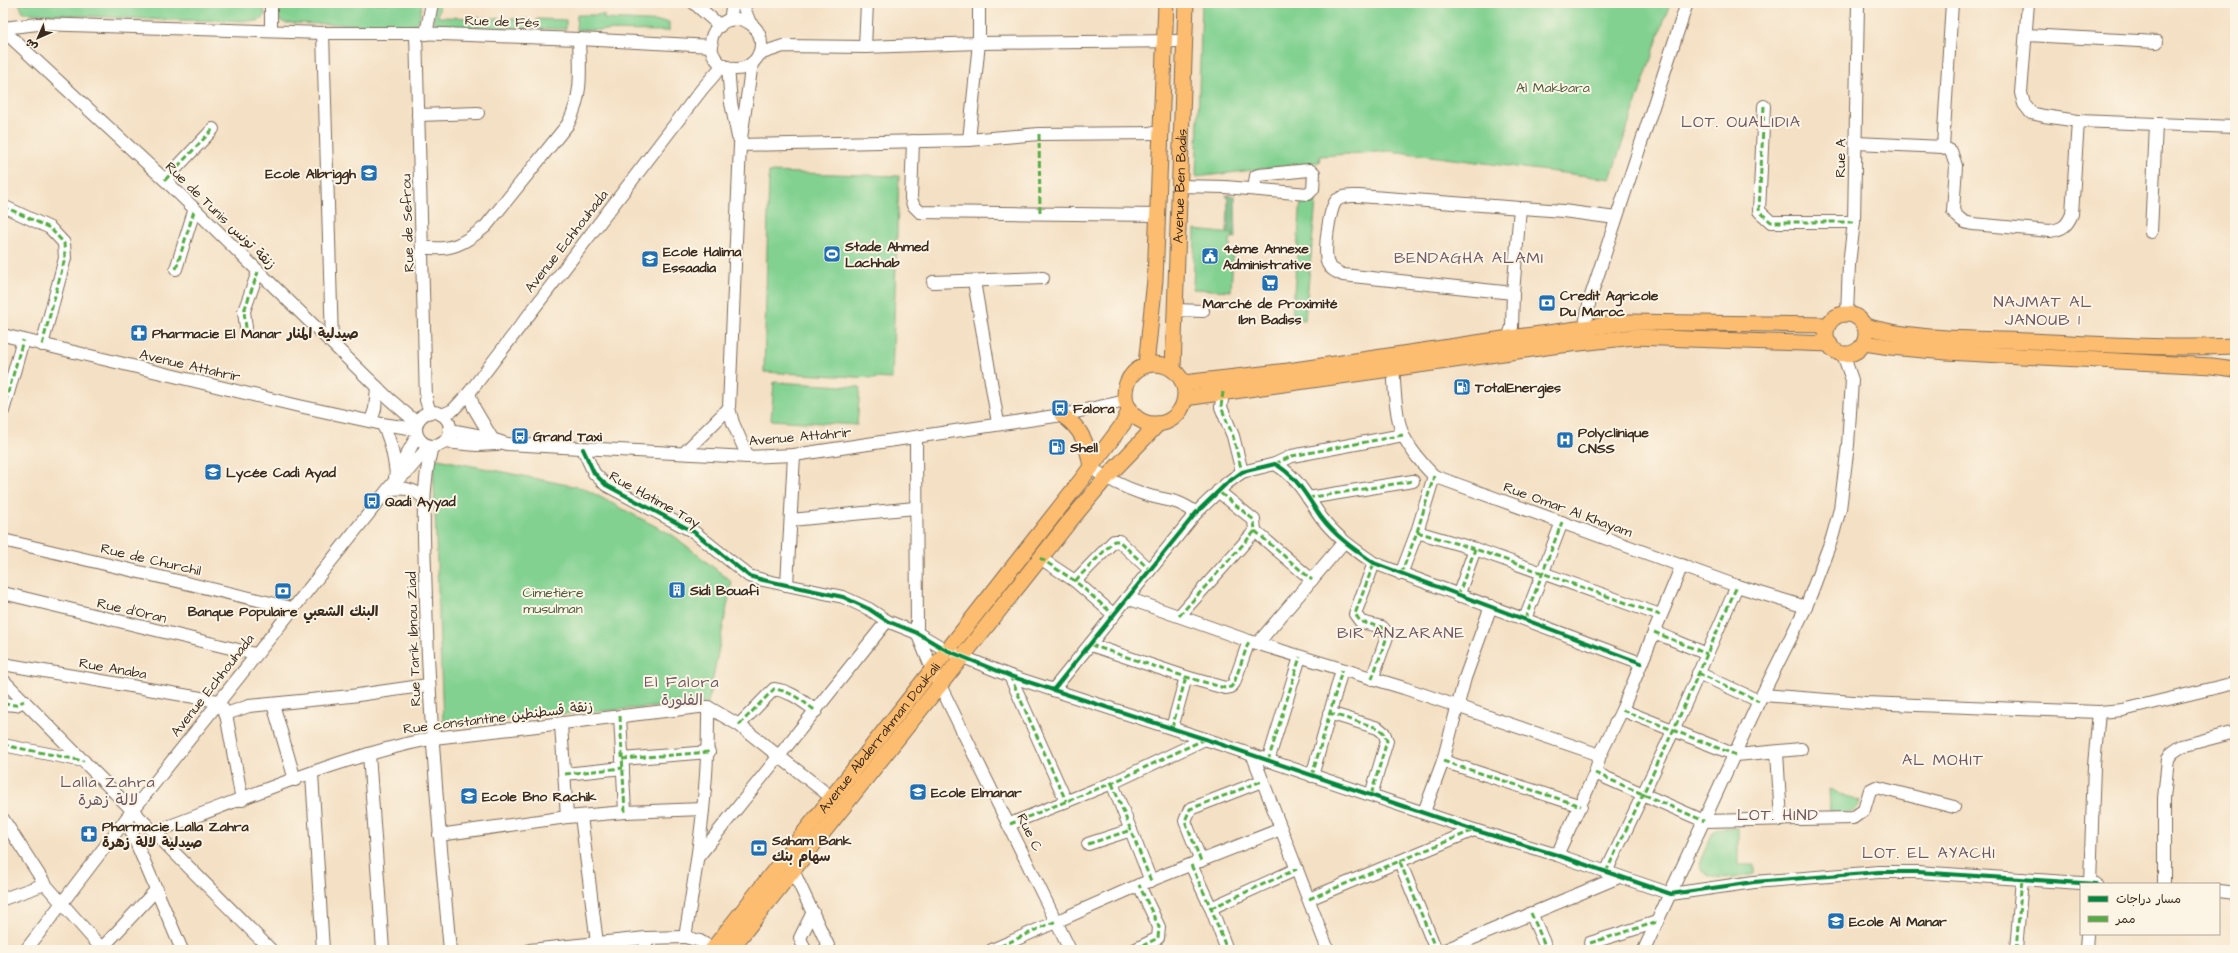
<svg xmlns="http://www.w3.org/2000/svg" width="2238" height="953" font-family="'Architects Daughter','Playpen Sans Arabic',sans-serif">
  <style>
    .green { fill: #82d191; stroke: #5e7e58 }
    .forest { fill: #69b37b; stroke: #526e4c }
    .lines { fill: none; stroke-linecap: round; stroke-linejoin: round }
    .minor-casing { stroke: #7c6a58; stroke-width: 14 }
    .major-casing { stroke: #7c6a58; stroke-width: 17 }
    .minor { stroke: #fff; stroke-width: 12 }
    .major { stroke: #fcbd6f; stroke-width: 15 }
    .quiet { stroke: #55ab43; stroke-width: 3; stroke-dasharray: 6 3; stroke-linecap: butt }
    .cycleway-casing { stroke: #fcf5e5; stroke-width: 6 }
    .cycleway { stroke: #00873e; stroke-width: 4 }
    .labels { text-anchor: middle; stroke-width: 4; stroke-linejoin: round; paint-order: stroke }
    .street-label { font-size: 14px; fill: #3b2a1e; stroke: #fcf5e5 }
    .park-label { font-size: 14px; fill: #505c40; stroke: #fcf5e5 }
    .poi-label { font-size: 14px; font-weight: bold; fill: #3b2a1e; stroke: #fcf5e5; text-anchor: start }
    .quarter-label { font-size: 16px; letter-spacing: 1px; fill: #705864; stroke: #fcf5e5 }
  </style>
  <rect width="100%" height="100%" fill="#fcf5e5"/>
  <filter id="ink" filterUnits="userSpaceOnUse"><feTurbulence type="fractalNoise" baseFrequency=".025" numOctaves="2"/><feDisplacementMap in="SourceGraphic" scale="8" xChannelSelector="R" yChannelSelector="G"/><feConvolveMatrix kernelMatrix="1 2 1 2 8 2 1 2 1" color-interpolation-filters="sRGB"/></filter>
  <filter id="wash" filterUnits="userSpaceOnUse"><feTurbulence type="fractalNoise" baseFrequency=".012" numOctaves="4" result="noise"/><feDisplacementMap in="SourceGraphic" scale="16" xChannelSelector="R" yChannelSelector="G"/><feGaussianBlur stdDeviation="0.9" result="paint"/><feColorMatrix in="noise" values="0 0 0 0 0 0 0 0 0 0 0 0 0 0 0 0 0 1.4 0 .05"/><feComposite in="paint" operator="in"/></filter>
  <g filter="url(#wash)">
    <rect width="100%" height="100%" fill="#f4e0c4"/>
    <g class="green">
      <path d="M19,3H264L265,15L258,21L166,20L23,13Z"/>
      <path d="M275,3H422L419,20L412,26L286,23L282,22L276,15Z"/>
      <path d="M435,3H440L438,17L528,19V29L433,26Z"/>
      <path d="M1202,3H1670L1610,179L1390,151L1320,156L1319,162L1196,177Z"/>
      <path d="M577,15H604V19L669,22V31L576,30Z"/>
      <path d="M537,19L566,20V29H536Z"/>
      <path d="M769,172L899,176L892,379L764,372Z"/>
      <path d="M1301,199L1316,201L1305,320L1292,319Z"/>
      <path d="M1195,230L1233,234V238L1230,239V253H1233L1231,291L1193,289Z"/>
      <path d="M774,382L860,387L857,425L771,420Z"/>
      <path d="M433,458L583,488L674,536L732,582L708,703L443,723Z"/>
      <path d="M1829,789L1860,801C1857,816 1843,813 1830,813Z"/>
      <path d="M1718,828H1738V865H1754V874C1738,878 1704,886 1699,863L1714,830Z"/>
    </g>
    <path class="forest" d="M1226,195L1235,196L1236,238H1233V234L1227,233L1228,199Z"/>
  </g>
  <g filter="url(#ink)">
    <g class="lines">
      <g class="minor-casing">
        <g id="minor">
          <path d="M271,3V31"/>
          <path d="M694,3L720,26"/>
          <path d="M742,3L750,23"/>
          <path d="M2028,3L2021,93L2024,104L2031,113L2044,116L2078,121L2235,127"/>
          <circle cx="736" cy="44" r="25"/>
          <path d="M730,20L733,3"/>
          <path d="M3,28L38,24L323,33H416L579,39L712,46"/>
          <path d="M3,30L165,180L388,398L417,423"/>
          <path d="M323,33L332,342"/>
          <path d="M416,33L426,400L430,412"/>
          <path d="M426,34L432,3"/>
          <path d="M2026,35L2157,42"/>
          <path d="M865,47L867,3"/>
          <path d="M759,54L783,46L865,47L979,43L1184,41"/>
          <path d="M728,67L731,103L738,137"/>
          <path d="M1764,106L1759,211L1771,222H1854"/>
          <path d="M418,115L478,113"/>
          <path d="M969,140L979,43V3"/>
          <path d="M913,141L911,198L913,205L920,212L1158,215"/>
          <path d="M1856,143L1943,147L1951,151L1956,166L1953,211C1958,218 1963,223 1973,224L2050,231C2063,229 2067,226 2072,214L2078,121"/>
          <path d="M740,145L969,140L1039,134L1160,133"/>
          <path d="M1943,147L1952,3"/>
          <path d="M165,180L213,129"/>
          <path d="M1179,186L1225,187L1308,194L1313,189L1314,173L1309,170L1259,175L1256,176L1254,189"/>
          <path d="M3,206L50,228L64,243L65,258L42,345"/>
          <path d="M2151,232L2156,125"/>
          <path d="M423,247C451,252 465,243 486,226L568,124C583,95 580,71 579,39"/>
          <path d="M176,269L194,211"/>
          <path d="M974,281L998,423"/>
          <path d="M933,282L1043,278"/>
          <path d="M1513,293L1343,275C1337,272 1331,270 1328,264C1323,254 1329,207 1337,200C1344,195 1351,196 1359,196L1563,211L1616,218"/>
          <path d="M1175,310L1203,311"/>
          <path d="M1847,314L1849,264L1854,222L1858,3"/>
          <path d="M246,328L244,311L258,272"/>
          <path d="M3,335L299,406L382,424L416,429"/>
          <path d="M1583,335L1590,299L1687,3"/>
          <path d="M1506,345L1512,327L1513,293L1520,208"/>
          <path d="M1393,361C1394,382 1395,419 1404,437C1412,452 1423,465 1434,476L1737,586L1806,607"/>
          <path d="M1223,392L1221,407L1233,436L1242,472"/>
          <path d="M469,393L474,408L493,440"/>
          <path d="M3,411L23,340"/>
          <circle cx="433" cy="429" r="17"/>
          <path d="M442,415L453,410L469,393L702,89L723,65"/>
          <path d="M371,421L375,409L377,387"/>
          <path d="M382,424C391,438 394,457 396,474"/>
          <path d="M450,430L482,436L507,444L748,457L794,455L1062,415L1126,401"/>
          <path d="M916,438L917,633L932,669L1070,950"/>
          <path d="M444,442L477,445L497,444"/>
          <path d="M432,446C419,496 425,549 426,600C429,717 439,834 450,950"/>
          <path d="M583,449L594,473L606,485L694,532L749,576L763,580L843,597L869,609L887,621L917,633L946,650L1010,676L1205,739L1474,830L1557,855L1671,894L1754,882L1879,872H1917L2096,884"/>
          <path d="M684,453L729,408"/>
          <path d="M748,457L733,423L729,408L740,145L752,63"/>
          <path d="M1275,464L1292,456L1403,435"/>
          <path d="M1091,468C1106,478 1123,487 1141,493C1164,502 1173,496 1196,513"/>
          <path d="M395,476L417,436"/>
          <path d="M388,490C402,487 413,488 424,498"/>
          <path d="M1308,498L1413,481"/>
          <path d="M791,520L915,508"/>
          <path d="M1255,531L1312,580"/>
          <path d="M1417,532L1475,549L1660,615"/>
          <path d="M3,540L292,608"/>
          <path d="M1040,558L1075,581L1114,615"/>
          <path d="M1401,574L1417,532L1434,476"/>
          <path d="M1075,581L1114,541H1119L1150,570"/>
          <path d="M787,585L794,455"/>
          <path d="M3,593L255,654"/>
          <path d="M1458,596L1475,549"/>
          <path d="M1127,598L1249,641L1404,688L1600,755"/>
          <path d="M1179,616L1255,531L1254,520L1218,491"/>
          <path d="M1525,619L1562,522"/>
          <path d="M1654,632L1707,654"/>
          <path d="M1258,643L1343,543"/>
          <path d="M1091,645L1186,677L1225,688L1231,687L1234,683L1249,641"/>
          <path d="M3,664L218,701L226,714L242,800"/>
          <path d="M1698,673L1759,701"/>
          <path d="M1010,676L1066,801"/>
          <path d="M1372,679L1388,634L1382,627L1361,622L1355,614L1374,563"/>
          <path d="M3,680L271,950"/>
          <path d="M1053,690L1196,513L1227,483L1242,472L1275,464C1297,476 1307,497 1321,517C1336,537 1354,549 1374,563L1641,663"/>
          <path d="M1763,695L1866,703L2099,712L2123,710L2235,683"/>
          <path d="M3,704L16,705L24,701"/>
          <path d="M273,704L295,780"/>
          <path d="M708,707C709,784 698,860 685,937L700,941L713,949"/>
          <path d="M1622,710L1736,755L1801,749"/>
          <path d="M1329,713L1378,728L1384,733L1387,741L1371,795"/>
          <path d="M226,714L249,706L351,696L428,685"/>
          <path d="M620,716L625,812"/>
          <path d="M561,724L567,817"/>
          <path d="M739,725L774,689C791,691 802,701 816,711"/>
          <path d="M1172,728L1186,677"/>
          <path d="M3,745L84,761"/>
          <path d="M1777,752L1781,820"/>
          <path d="M369,754L383,950"/>
          <path d="M1253,756L1328,950"/>
          <path d="M622,759L709,752"/>
          <path d="M1268,761L1300,657"/>
          <path d="M1443,761L1581,806"/>
          <path d="M1595,773L1704,821L1853,818L1864,810L1870,790L1876,787L1954,807"/>
          <path d="M312,774L323,950"/>
          <path d="M565,774L623,768"/>
          <path d="M1312,776L1342,670"/>
          <path d="M1112,783L1151,881"/>
          <path d="M1424,812L1443,761L1465,678L1491,606"/>
          <path d="M581,816L597,943"/>
          <path d="M3,819L45,884L103,950"/>
          <path d="M126,819L182,950"/>
          <path d="M1010,824L1112,783L1205,739"/>
          <path d="M154,832C244,799 340,756 434,738L699,707H708L739,725L831,797"/>
          <path d="M439,835L567,817L625,812L703,809"/>
          <path d="M1088,844L1131,830"/>
          <path d="M1557,855L1595,773L1600,755L1622,710L1682,565"/>
          <path d="M698,857L887,621"/>
          <path d="M1201,861L1185,821L1190,809L1262,781"/>
          <path d="M1400,862L1436,950"/>
          <path d="M790,864L830,950"/>
          <path d="M1191,865L1211,908L1227,950"/>
          <path d="M1606,872L1674,729L1737,586"/>
          <path d="M2090,884L2094,765L2099,712"/>
          <path d="M2164,884V798L2168,759L2172,753L2182,746L2235,732"/>
          <path d="M2219,891L2235,893"/>
          <path d="M3,899L45,884"/>
          <path d="M1309,899L1474,830"/>
          <path d="M1211,908L1297,869"/>
          <path d="M1531,913L1547,950"/>
          <path d="M646,938L685,937"/>
          <path d="M1590,943L1657,922"/>
          <path d="M102,948L157,889"/>
          <path d="M26,950L133,810L393,483L407,472L429,446"/>
          <path d="M530,950L646,938V950"/>
          <path d="M805,950L800,938L813,912"/>
          <path d="M992,950L1139,885L1281,829"/>
          <path d="M1134,950L1158,938L1159,927L1139,885"/>
          <path d="M1445,950L1619,877"/>
          <path d="M1644,950L1759,701L1806,607L1832,538L1840,509L1848,445L1852,380L1843,354"/>
          <path d="M2016,950L2022,879"/>
          <path d="M2086,950L2087,934"/>
        </g>
      </g>
      <g class="major-casing">
        <g id="major">
          <circle cx="1846" cy="334" r="20"/>
          <path d="M1865,326C1917,341 1974,338 2028,341C2097,344 2166,349 2235,346"/>
          <path d="M1865,343L1890,347L1946,352L2212,366L2235,369"/>
          <circle cx="1155" cy="394" r="30"/>
          <path d="M1146,365L1155,280L1166,3"/>
          <path id="s1" d="M1173,369L1186,3"/>
          <path d="M1183,383L1288,371L1510,338L1629,322L1828,325"/>
          <path d="M1185,398L1553,346L1634,337L1830,344"/>
          <path d="M1062,415C1082,428 1088,445 1091,468"/>
          <path id="s2" d="M712,950L1082,479L1123,424L1130,409"/>
          <path d="M730,950L1069,522L1106,478L1158,424"/>
        </g>
      </g>
      <use href="#minor" class="minor"/>
      <use href="#major" class="major"/>
      <g class="quiet">
        <path d="M1764,106L1759,211L1771,222H1854"/>
        <path d="M1039,134L1040,213"/>
        <path d="M165,180L213,129"/>
        <path d="M3,206L50,228L64,243L65,258L42,345"/>
        <path d="M176,269L194,211"/>
        <path d="M246,328L244,311L258,272"/>
        <path d="M1223,392L1221,407L1233,436L1242,472"/>
        <path d="M3,411L23,340"/>
        <path d="M1275,464L1292,456L1403,435"/>
        <path d="M1308,498L1413,481"/>
        <path d="M1255,531L1312,580"/>
        <path d="M1417,532L1475,549L1660,615"/>
        <path d="M1040,558L1075,581L1114,615"/>
        <path d="M1401,574L1417,532L1434,476"/>
        <path d="M1075,581L1114,541H1119L1150,570"/>
        <path d="M1458,596L1475,549"/>
        <path d="M1179,616L1255,531L1254,520L1218,491"/>
        <path d="M1525,619L1562,522"/>
        <path d="M1654,632L1707,654"/>
        <path d="M1091,645L1186,677L1225,688L1231,687L1234,683L1249,641"/>
        <path d="M1698,673L1759,701"/>
        <path d="M1010,676L1066,801"/>
        <path d="M1372,679L1388,634L1382,627L1361,622L1355,614L1374,563"/>
        <path d="M3,704L16,705L24,701"/>
        <path d="M1622,710L1736,755"/>
        <path d="M1329,713L1378,728L1384,733L1387,741L1371,795"/>
        <path d="M620,716L625,812"/>
        <path d="M739,725L774,689C791,691 802,701 816,711"/>
        <path d="M1172,728L1186,677"/>
        <path d="M3,745L84,761"/>
        <path d="M622,759L709,752"/>
        <path d="M1268,761L1300,657"/>
        <path d="M1443,761L1581,806"/>
        <path d="M1595,773L1704,821"/>
        <path d="M565,774L623,768"/>
        <path d="M1312,776L1342,670"/>
        <path d="M1112,783L1151,881"/>
        <path d="M1010,824L1112,783L1205,739"/>
        <path d="M1088,844L1131,830"/>
        <path d="M1201,861L1185,821L1190,809L1262,781"/>
        <path d="M1400,862L1436,950"/>
        <path d="M1191,865L1211,908L1227,950"/>
        <path d="M1606,872L1674,729L1737,586"/>
        <path d="M2234,893L2235,882"/>
        <path d="M1309,899L1474,830"/>
        <path d="M1211,908L1297,869"/>
        <path d="M1531,913L1547,950"/>
        <path d="M1590,943L1657,922"/>
        <path d="M1452,947L1453,950"/>
        <path d="M992,950L1056,921"/>
        <path d="M1134,950L1158,938L1159,927L1139,885"/>
        <path d="M2016,950L2022,879"/>
      </g>
      <g class="cycleway-casing">
        <g id="cycleway">
          <path d="M583,449L594,473L606,485L694,532L749,576L763,580L843,597L869,609L887,621L917,633L946,650L1010,676L1205,739L1474,830L1557,855L1671,894L1754,882L1879,872H1917L2096,884"/>
          <path d="M1053,690L1196,513L1227,483L1242,472L1275,464C1297,476 1307,497 1321,517C1336,537 1354,549 1374,563L1641,663"/>
        </g>
      </g>
      <use href="#cycleway" class="cycleway"/>
    </g>
  </g>
  <defs>
    <g id="school-square" transform="scale(0.9)"><rect x="-9" y="-9" width="18" height="18" rx="4" fill="#1f6fb2" stroke="#fcf5e5"/><path d="M0-5L7-2L0 1L-7-2ZM-4 1L0 2.5L4 1V4Q0 6-4 4Z" fill="#fff"/></g>
    <g id="stadium-square" transform="scale(0.9)"><rect x="-9" y="-9" width="18" height="18" rx="4" fill="#1f6fb2" stroke="#fcf5e5"/><path d="M0-5a6.5 5 0 1 0 0 10a6.5 5 0 1 0 0-10ZM-3.5-1.8h7v3.6h-7Z" fill="#fff"/></g>
    <g id="civic-square" transform="scale(0.9)"><rect x="-9" y="-9" width="18" height="18" rx="4" fill="#1f6fb2" stroke="#fcf5e5"/><path d="M-.6-6.5H3V-4.5H.6V-3L4-1V1h2V6H-6V1h2V-1L-.6-3ZM-1.2 2.5V6h2.4V2.5Z" fill="#fff"/></g>
    <g id="supermarket-square" transform="scale(0.9)"><rect x="-9" y="-9" width="18" height="18" rx="4" fill="#1f6fb2" stroke="#fcf5e5"/><path d="M-6-5.5h2.5l.6 2H6L4.5 2H-2.5L-4.4-4H-6ZM-1.5 3.2a1.3 1.3 0 1 0 .1 0ZM3 3.2a1.3 1.3 0 1 0 .1 0Z" fill="#fff"/></g>
    <g id="bank-square" transform="scale(0.9)"><rect x="-9" y="-9" width="18" height="18" rx="4" fill="#1f6fb2" stroke="#fcf5e5"/><path d="M-6-4H6V4H-6ZM0-2.3a2.3 2.3 0 1 0 0 4.6a2.3 2.3 0 1 0 0-4.6Z" fill="#fff"/></g>
    <g id="pharmacy-square" transform="scale(0.9)"><rect x="-9" y="-9" width="18" height="18" rx="4" fill="#1f6fb2" stroke="#fcf5e5"/><path d="M-2-6h4v4h4v4h-4v4h-4v-4h-4v-4h4Z" fill="#fff"/></g>
    <g id="fuel-square" transform="scale(0.9)"><rect x="-9" y="-9" width="18" height="18" rx="4" fill="#1f6fb2" stroke="#fcf5e5"/><path d="M-5.5-6h7V0h2V4h1.3V-2.5L3-4.5l.8-.8L6-3V5H2.5V1h-1V6h-7ZM-4.2-4.7v3.2H.2V-4.7Z" fill="#fff"/></g>
    <g id="bus-square" transform="scale(0.9)"><rect x="-9" y="-9" width="18" height="18" rx="4" fill="#1f6fb2" stroke="#fcf5e5"/><path d="M-5-6H5V4H4V6H2V4H-2V6H-4V4H-5ZM-3.5-4V0h7V-4ZM-3.5 1.2v1.5H-2V1.2ZM2 1.2v1.5H3.5V1.2Z" fill="#fff"/></g>
    <g id="hospital-square" transform="scale(0.9)"><rect x="-9" y="-9" width="18" height="18" rx="4" fill="#1f6fb2" stroke="#fcf5e5"/><path d="M-5-5h3v3.5h4V-5h3V5h-3V1.5h-4V5h-3Z" fill="#fff"/></g>
    <g id="building-square" transform="scale(0.9)"><rect x="-9" y="-9" width="18" height="18" rx="4" fill="#1f6fb2" stroke="#fcf5e5"/><path d="M-4-6H4V6H1V3H-1V6H-4ZM-2.5-4.3h1.7v1.8h-1.7ZM.8-4.3h1.7v1.8H.8ZM-2.5-1h1.7V.8h-1.7ZM.8-1h1.7V.8H.8Z" fill="#fff"/></g>
  </defs>
  <g fill-rule="evenodd">
    <use href="#school-square" x="369" y="173"/>
    <use href="#stadium-square" x="832" y="254"/>
    <use href="#civic-square" x="1210" y="256"/>
    <use href="#school-square" x="650" y="259"/>
    <use href="#supermarket-square" x="1270" y="283"/>
    <use href="#bank-square" x="1547" y="303"/>
    <use href="#pharmacy-square" x="139" y="333"/>
    <use href="#fuel-square" x="1462" y="387"/>
    <use href="#bus-square" x="1060" y="408"/>
    <use href="#bus-square" x="520" y="436"/>
    <use href="#hospital-square" x="1565" y="440"/>
    <use href="#fuel-square" x="1057" y="447"/>
    <use href="#school-square" x="213" y="472"/>
    <use href="#bus-square" x="372" y="501"/>
    <use href="#building-square" x="677" y="590"/>
    <use href="#bank-square" x="283" y="591"/>
    <use href="#school-square" x="918" y="792"/>
    <use href="#school-square" x="469" y="796"/>
    <use href="#pharmacy-square" x="89" y="834"/>
    <use href="#bank-square" x="759" y="848"/>
    <use href="#school-square" x="1836" y="921"/>
  </g>
  <g class="labels">
    <g class="street-label">
      <text transform="translate(502 21) rotate(2)" y="5">Rue de Fés</text>
      <text transform="translate(1840 158) rotate(-89)" y="5">Rue A</text>
      <text dy="5" stroke="none"><textPath href="#s1" startOffset="183">Avenue Ben Badis</textPath></text>
      <text transform="translate(221 215) rotate(44)" y="5">Rue de Tunis زنقة تونس</text>
      <text transform="translate(407 223) rotate(-92)" y="5">Rue de Sefrou</text>
      <text transform="translate(566 241) rotate(-52)" y="5">Avenue Echhouhada</text>
      <text transform="translate(190 365) rotate(13)" y="5">Avenue Attahrir</text>
      <text transform="translate(800 436) rotate(-5)" y="5">Avenue Attahrir</text>
      <text transform="translate(655 499) rotate(29)" y="5">Rue Hatime Tay</text>
      <text transform="translate(1568 509) rotate(20)" y="5">Rue Omar Al Khayam</text>
      <text transform="translate(151 559) rotate(13)" y="5">Rue de Churchil</text>
      <text transform="translate(132 610) rotate(13)" y="5">Rue d'Oran</text>
      <text transform="translate(413 639) rotate(-92)" y="5">Rue Tarik Ibnou Ziad</text>
      <text transform="translate(113 668) rotate(10)" y="5">Rue Anaba</text>
      <text transform="translate(212 685) rotate(-52)" y="5">Avenue Echhouhada</text>
      <text transform="translate(498 717) rotate(-7)" y="5">Rue constantine زنقة قسطنطين</text>
      <text dy="5" stroke="none"><textPath href="#s2" startOffset="270">Avenue Abderrahman Doukali</textPath></text>
      <text transform="translate(1030 832) rotate(64)" y="5">Rue C</text>
    </g>
    <g class="park-label">
      <text x="1553" y="92">Al Makbara</text>
      <text x="553" y="597">Cimetière<tspan x="553" dy="16">musulman</tspan></text>
    </g>
    <g class="poi-label">
      <text x="356" y="178" text-anchor="end">Ecole Albriggh</text>
      <text x="845" y="251">Stade Ahmed<tspan x="845" dy="16">Lachhab</tspan></text>
      <text x="1223" y="253">4ème Annexe<tspan x="1223" dy="16">Administrative</tspan></text>
      <text x="663" y="256">Ecole Halima<tspan x="663" dy="16">Essaadia</tspan></text>
      <text x="1560" y="300">Credit Agricole<tspan x="1560" dy="16">Du Maroc</tspan></text>
      <text x="1270" y="308" text-anchor="middle">Marché de Proximité<tspan x="1270" dy="16">Ibn Badiss</tspan></text>
      <text x="152" y="338">Pharmacie El Manar صيدلية المنار</text>
      <text x="1475" y="392">TotalEnergies</text>
      <text x="1073" y="413">Falora</text>
      <text x="1578" y="437">Polyclinique<tspan x="1578" dy="16">CNSS</tspan></text>
      <text x="533" y="441">Grand Taxi</text>
      <text x="1070" y="452">Shell</text>
      <text x="226" y="477">Lycée Cadi Ayad</text>
      <text x="385" y="506">Qadi Ayyad</text>
      <text x="690" y="595">Sidi Bouafi</text>
      <text x="283" y="616" text-anchor="middle">Banque Populaire البنك الشعبي</text>
      <text x="931" y="797">Ecole Elmanar</text>
      <text x="482" y="801">Ecole Bno Rachik</text>
      <text x="102" y="831">Pharmacie Lalla Zahra<tspan x="102" dy="16">صيدلية لالة زهرة</tspan></text>
      <text x="772" y="845">Saham Bank<tspan x="772" dy="16">سهام بنك</tspan></text>
      <text x="1849" y="926">Ecole Al Manar</text>
    </g>
    <g class="quarter-label">
      <text x="1741" y="127">LOT. OUALIDIA</text>
      <text x="1469" y="263">BENDAGHA ALAMI</text>
      <text x="2043" y="307">NAJMAT AL<tspan x="2043" dy="18">JANOUB 1</tspan></text>
      <text x="1401" y="638">BIR ANZARANE</text>
      <text x="682" y="687">El Falora<tspan x="682" dy="18">الفلورة</tspan></text>
      <text x="1943" y="765">AL MOHIT</text>
      <text x="108" y="787">Lalla Zahra<tspan x="108" dy="18">لالة زهرة</tspan></text>
      <text x="1778" y="820">LOT. HIND</text>
      <text x="1929" y="858">LOT. EL AYACHI</text>
    </g>
  </g>
  <rect width="2238" height="953" fill="none" stroke="#fcf5e5" stroke-width="16"/>
  <rect x="2080" y="883" width="140" height="52" fill="#fcf5e5" stroke="#afa495"/>
  <rect x="2088" y="896" width="20" height="6" fill="#00873e" stroke="#afa495"/>
  <text x="2116" y="903" font-size="12" fill="#3b2a1e">مسار دراجات</text>
  <rect x="2088" y="916" width="20" height="6" fill="#55ab43" stroke="#afa495"/>
  <text x="2116" y="923" font-size="12" fill="#3b2a1e">ممر</text>
  <g transform="translate(38 38) rotate(225)" stroke="#fcf5e5" stroke-width="3" paint-order="stroke">
  <path d="M0-3L7 15L0 10L-7 15Z" fill="#3b2a1e"/>
  <text y="-6" font-size="11" font-weight="bold" text-anchor="middle" fill="#3b2a1e">ش</text>
  </g>
</svg>
